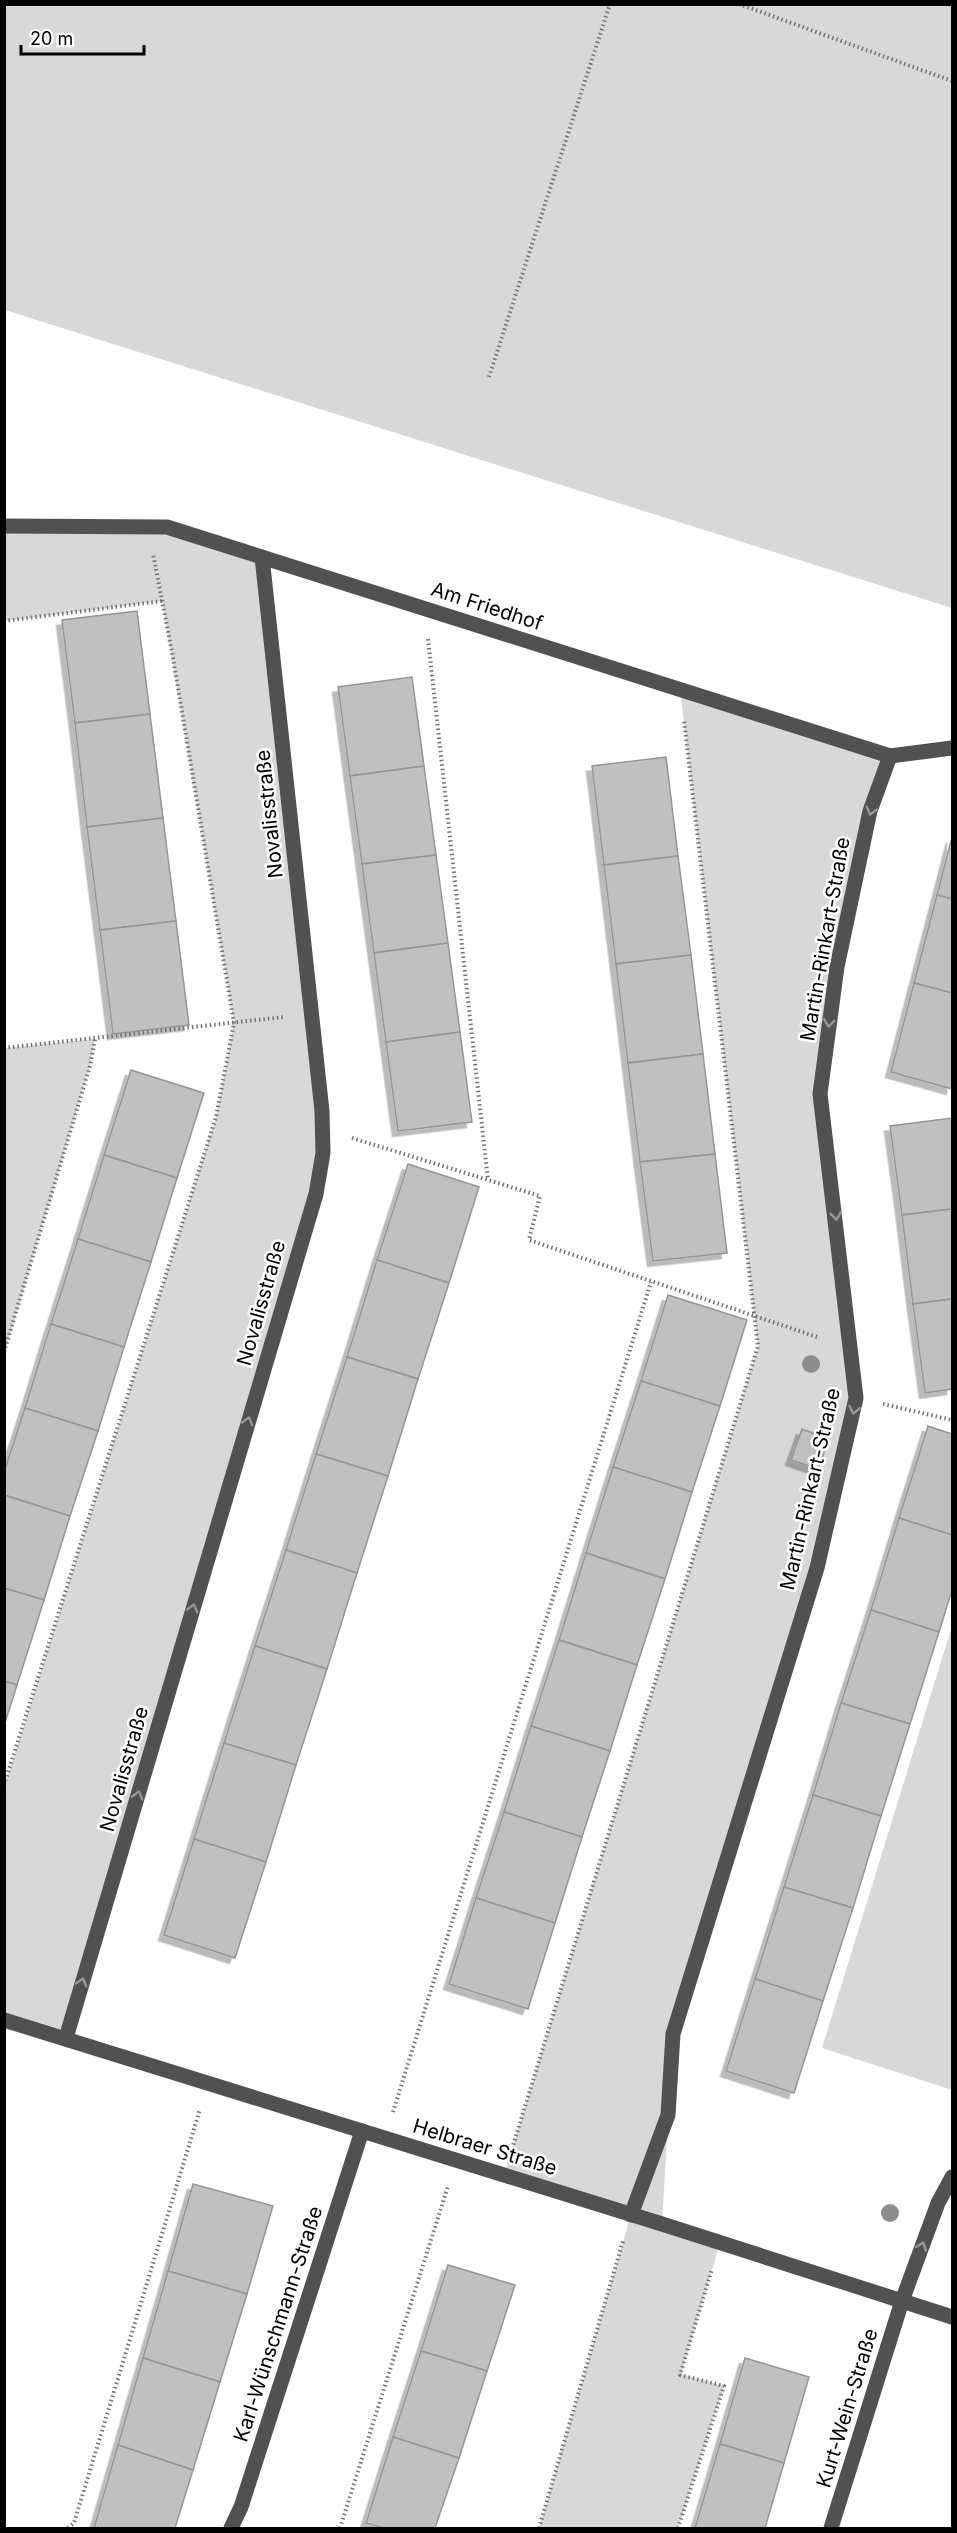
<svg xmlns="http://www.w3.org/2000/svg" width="957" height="2533" font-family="Inter,sans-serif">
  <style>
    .green { fill: #d8d8d8 }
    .building { fill: #c0c0c0; stroke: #959595; stroke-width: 1.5; filter: url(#shadow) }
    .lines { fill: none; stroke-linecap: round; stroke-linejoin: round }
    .path { stroke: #737373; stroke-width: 4; stroke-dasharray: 1.5 3; stroke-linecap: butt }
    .minor { stroke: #515151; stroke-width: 15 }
    .tree { fill: #8d8d8d }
    .oneway { stroke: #979797 }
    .labels { text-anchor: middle; stroke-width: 5; stroke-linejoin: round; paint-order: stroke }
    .street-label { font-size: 20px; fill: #000; stroke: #fff }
  </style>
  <defs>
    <filter id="shadow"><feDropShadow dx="-5.5" dy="5.5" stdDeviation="0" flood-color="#0004"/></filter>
  </defs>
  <rect width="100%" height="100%" fill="#fff"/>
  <g class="green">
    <path d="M5,4L952,5V608L5,310Z"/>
    <path d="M4,526L167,527L262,557L323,1153L66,2038L5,2020V1785L216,1117L234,1023L162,601L5,621Z"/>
    <path d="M680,689L890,756L870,811L820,1094L856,1398L817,1568L673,2034L662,2224L720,2243L681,2374L724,2386L678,2528H539L631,2215L504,2175L758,1346Z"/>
    <path d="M95,1039L90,1066L5,1352V1048Z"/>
    <path d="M952,1626V2090L822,2048Z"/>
  </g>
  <g class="building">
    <path d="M137,611L150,714L75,723L62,620Z"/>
    <path d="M412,677L424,766L350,776L338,687Z"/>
    <path d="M150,714L163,818L87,827L75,723Z"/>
    <path d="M666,757L678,856L604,865L592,766Z"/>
    <path d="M424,766L436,855L362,864L350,776Z"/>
    <path d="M163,818L176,921L100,930L87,827Z"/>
    <path d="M952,837V899L937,895Z"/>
    <path d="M436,855L448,943L374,953L362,864Z"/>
    <path d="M678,856L691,955L616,964L604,865Z"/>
    <path d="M937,895L952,899V993L914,983Z"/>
    <path d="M176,921L189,1025L113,1034L100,930Z"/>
    <path d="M448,943L460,1032L386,1042L374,953Z"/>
    <path d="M691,955L703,1054L628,1063L616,964Z"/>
    <path d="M914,983L952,993V1089L891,1072Z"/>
    <path d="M460,1032L472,1122L398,1131L386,1042Z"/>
    <path d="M703,1054L715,1154L640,1162L628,1063Z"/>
    <path d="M131,1070L204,1093L177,1178L104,1155Z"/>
    <path d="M952,1118V1209L902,1215L890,1126Z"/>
    <path d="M715,1154L727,1253L653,1261L640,1162Z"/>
    <path d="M104,1155L177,1178L151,1262L78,1239Z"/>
    <path d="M408,1164L479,1187L449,1283L377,1260Z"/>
    <path d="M952,1209V1299L913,1304L902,1215Z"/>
    <path d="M78,1239L151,1262L124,1347L51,1324Z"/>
    <path d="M377,1260L449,1283L418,1379L347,1357Z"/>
    <path d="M668,1295L747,1320L720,1406L641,1381Z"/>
    <path d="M952,1299V1389L925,1393L913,1304Z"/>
    <path d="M51,1324L124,1347L98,1431L25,1408Z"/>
    <path d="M347,1357L418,1379L388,1476L316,1454Z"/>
    <path d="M641,1381L720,1406L692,1492L613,1467Z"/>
    <path d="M25,1408L98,1431L70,1516L4,1495V1472Z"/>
    <path d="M928,1426L952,1434V1535L899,1518Z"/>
    <path d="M802,1429L829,1439L818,1469L791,1460Z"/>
    <path d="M316,1454L388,1476L357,1573L286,1550Z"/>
    <path d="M613,1467L692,1492L665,1579L586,1553Z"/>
    <path d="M4,1495L70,1516L44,1600L4,1588Z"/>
    <path d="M899,1518L952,1535V1590L939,1632L871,1610Z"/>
    <path d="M286,1550L357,1573L327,1669L255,1646Z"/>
    <path d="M586,1553L665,1579L637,1665L559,1640Z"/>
    <path d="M4,1588L44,1600L17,1685L4,1681Z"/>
    <path d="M871,1610L939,1632L910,1724L841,1703Z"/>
    <path d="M559,1640L637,1665L610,1751L531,1726Z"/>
    <path d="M255,1646L327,1669L296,1765L224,1743Z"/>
    <path d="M4,1681L17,1685L4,1726Z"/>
    <path d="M841,1703L910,1724L881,1816L813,1795Z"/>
    <path d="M531,1726L610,1751L582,1837L504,1812Z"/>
    <path d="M224,1743L296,1765L266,1862L194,1839Z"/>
    <path d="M813,1795L881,1816L853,1908L784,1887Z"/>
    <path d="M504,1812L582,1837L555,1923L476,1898Z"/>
    <path d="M194,1839L266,1862L235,1958L164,1935Z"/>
    <path d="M784,1887L853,1908L823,2001L755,1979Z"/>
    <path d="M476,1898L555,1923L528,2009L449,1984Z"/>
    <path d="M755,1979L823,2001L794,2093L726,2071Z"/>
    <path d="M193,2184L273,2206L247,2294L168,2271Z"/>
    <path d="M448,2265L515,2285L487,2371L421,2351Z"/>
    <path d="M168,2271L247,2294L220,2382L143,2358Z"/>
    <path d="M421,2351L487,2371L459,2458L393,2437Z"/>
    <path d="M143,2358L220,2382L193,2470L118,2445Z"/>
    <path d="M745,2358L809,2377L784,2463L720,2444Z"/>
    <path d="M393,2437L459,2458L435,2528H384L366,2523Z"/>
    <path d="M720,2444L784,2463L765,2528H695Z"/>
    <path d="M118,2445L193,2470L175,2528H94Z"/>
  </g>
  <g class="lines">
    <g class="path">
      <path d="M739,4L952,81"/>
      <path d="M489,377L610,4"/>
      <path d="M4,621L162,601"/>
      <path d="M428,639L488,1180"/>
      <path d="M4,1048L284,1017"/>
      <path d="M352,1138L540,1196L529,1240L820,1338"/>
      <path d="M4,1352L90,1066L95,1039"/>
      <path d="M883,1404L952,1420"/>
      <path d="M4,1785L216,1117L234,1023L172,652L153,554"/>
      <path d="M393,2112L651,1282"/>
      <path d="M512,2149L758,1346L684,721"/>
      <path d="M68,2528L74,2523L200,2109"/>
      <path d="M340,2528L448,2186"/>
      <path d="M539,2528L623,2241"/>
      <path d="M678,2528L724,2386L680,2375L712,2269"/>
    </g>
    <g class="minor">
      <path d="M4,526L167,527L890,756L952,748"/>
      <path d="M4,2020L662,2224L952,2317"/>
      <path d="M66,2038L316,1194L323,1153L322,1111L262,557"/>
      <path d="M631,2215L668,2115L673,2034L817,1568L856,1398L820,1094L837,967L870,811L890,756"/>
      <path d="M231,2528L241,2507L362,2131"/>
      <path d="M831,2528L902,2301L938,2203L952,2177"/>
    </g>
  </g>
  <g class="tree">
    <circle cx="811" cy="1364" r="9"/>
    <circle cx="890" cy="2213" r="9"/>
  </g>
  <defs><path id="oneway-chevron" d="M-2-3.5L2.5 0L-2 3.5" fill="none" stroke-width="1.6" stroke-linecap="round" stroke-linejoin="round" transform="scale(1.5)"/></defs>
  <g class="oneway">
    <use href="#oneway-chevron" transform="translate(871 811) rotate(106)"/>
    <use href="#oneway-chevron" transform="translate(829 1023) rotate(97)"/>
    <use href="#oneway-chevron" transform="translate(836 1216) rotate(83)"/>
    <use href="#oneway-chevron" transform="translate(854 1410) rotate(103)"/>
    <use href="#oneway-chevron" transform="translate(248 1421) rotate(-74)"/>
    <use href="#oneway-chevron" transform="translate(193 1608) rotate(-74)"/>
    <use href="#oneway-chevron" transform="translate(138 1795) rotate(-74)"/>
    <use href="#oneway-chevron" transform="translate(82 1982) rotate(-74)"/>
    <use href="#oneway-chevron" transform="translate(922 2246) rotate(-70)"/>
  </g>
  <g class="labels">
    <g class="street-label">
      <text transform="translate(487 606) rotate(18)" y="7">Am Friedhof</text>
      <text transform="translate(269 814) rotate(-96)" y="7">Novalisstraße</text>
      <text transform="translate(825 939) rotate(-80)" y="7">Martin-Rinkart-Straße</text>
      <text transform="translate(261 1303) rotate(-74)" y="7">Novalisstraße</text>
      <text transform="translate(810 1489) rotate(-77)" y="7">Martin-Rinkart-Straße</text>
      <text transform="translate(124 1769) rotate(-74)" y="7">Novalisstraße</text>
      <text transform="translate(485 2147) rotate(17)" y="7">Helbraer Straße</text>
      <text transform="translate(278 2324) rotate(-72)" y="7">Karl-Wünschmann-Straße</text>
      <text transform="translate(847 2408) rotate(-73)" y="7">Kurt-Wein-Straße</text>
    </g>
  </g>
  <rect width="957" height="2533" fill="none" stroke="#000000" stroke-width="12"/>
  <path d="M21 45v9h123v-9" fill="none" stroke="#000000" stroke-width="3"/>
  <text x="30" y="45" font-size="18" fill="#000000" stroke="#ffffff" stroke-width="4.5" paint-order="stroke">20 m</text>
</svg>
